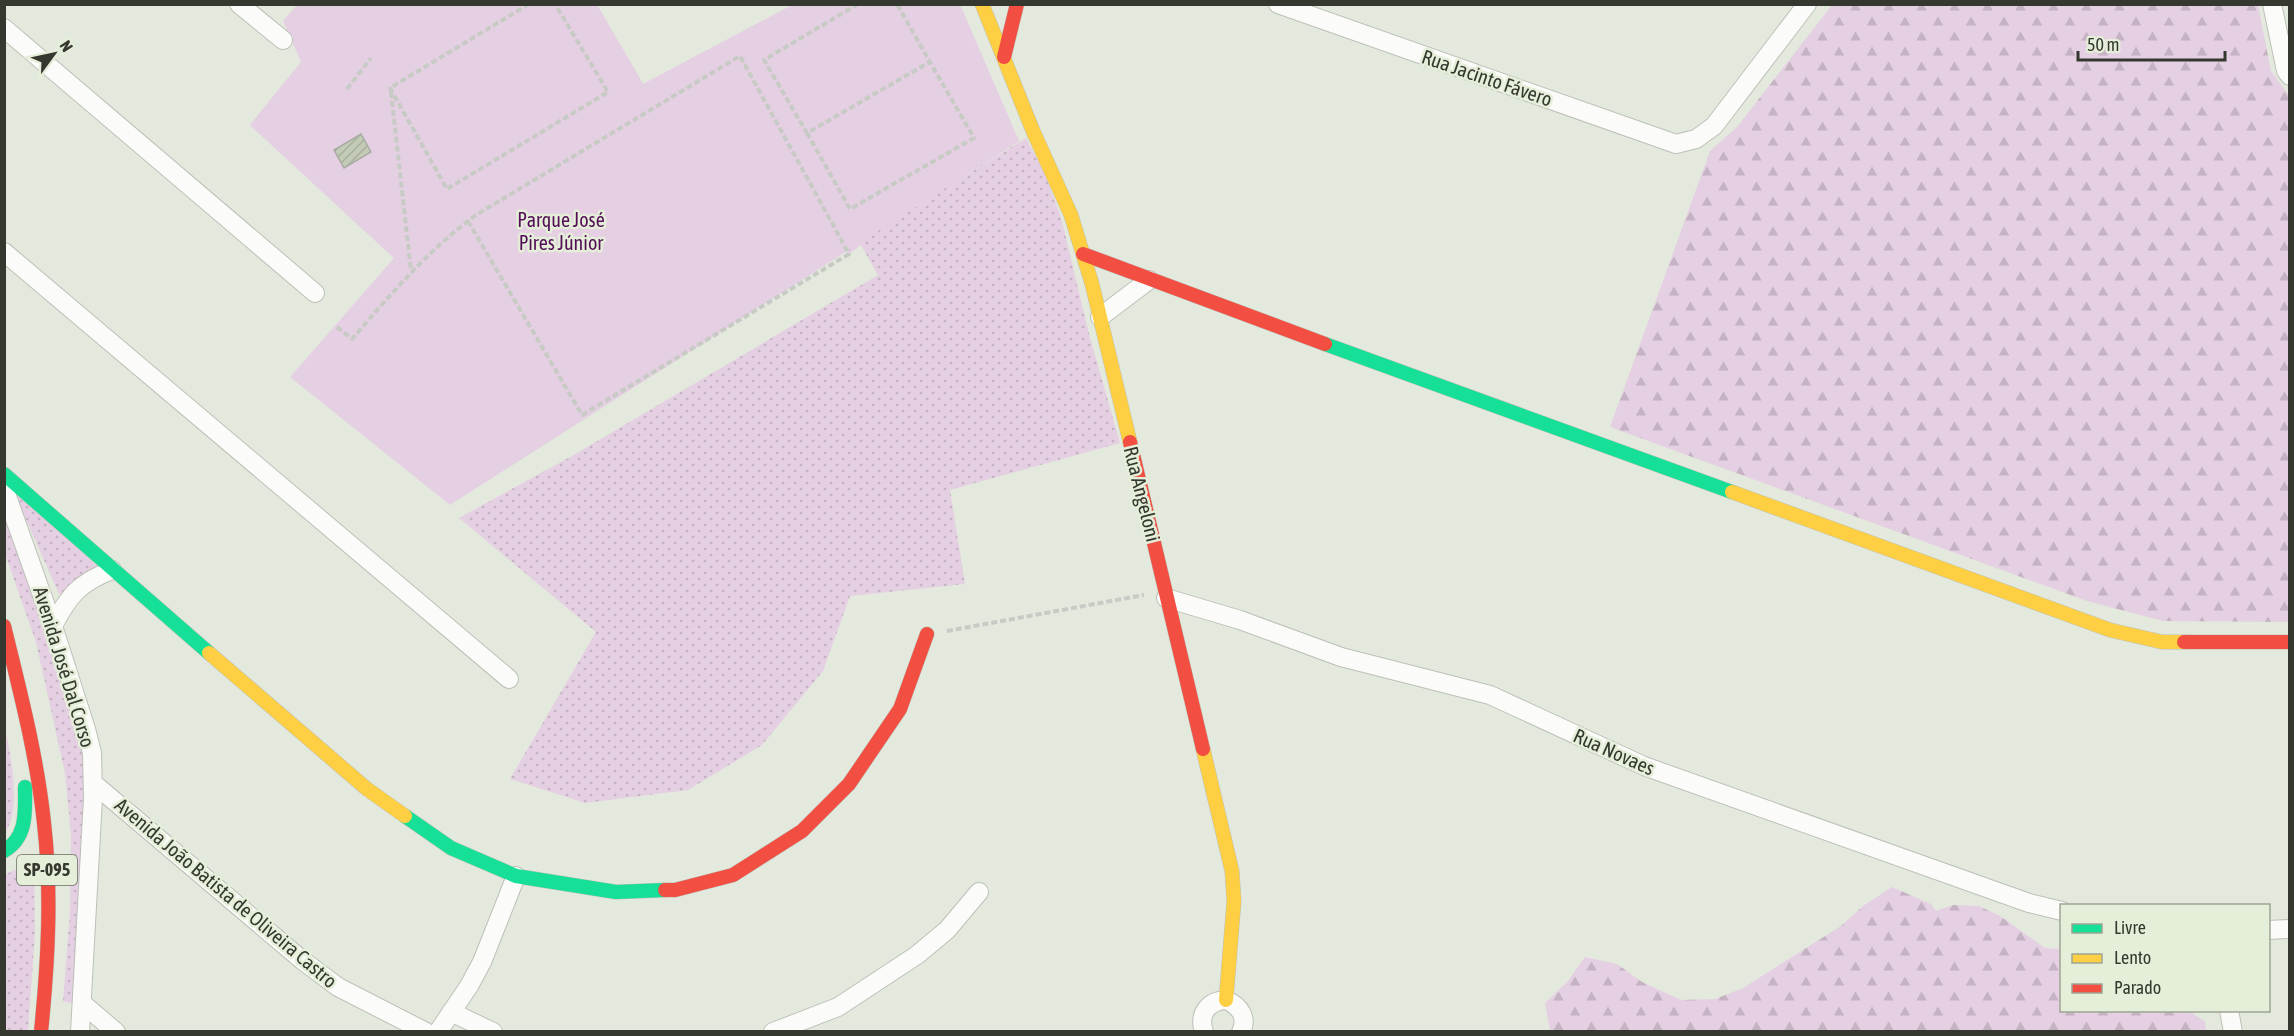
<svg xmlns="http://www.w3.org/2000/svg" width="2294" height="1036" font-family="'Asap Condensed',sans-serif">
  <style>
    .grass { fill: url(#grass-dots) }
    .forest { fill: url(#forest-firs) }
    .park { fill: #e5cfe2 }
    .building { fill: url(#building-hatch); stroke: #a8aca3; stroke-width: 1.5 }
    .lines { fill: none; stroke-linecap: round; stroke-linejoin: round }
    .street-casing { stroke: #bcc0b7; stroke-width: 20 }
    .fast-casing { stroke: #bcc0b7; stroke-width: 15 }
    .slow-casing { stroke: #bcc0b7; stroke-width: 15 }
    .jam-casing { stroke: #bcc0b7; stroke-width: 15 }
    .path { stroke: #c8cac5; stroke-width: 4; stroke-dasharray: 6 3; stroke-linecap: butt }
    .street { stroke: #fbfcfa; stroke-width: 18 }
    .fast { stroke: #16e098; stroke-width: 14 }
    .slow { stroke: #ffcf43; stroke-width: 14 }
    .jam { stroke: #f24e42; stroke-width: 14 }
    .labels { text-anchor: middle; stroke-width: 5; stroke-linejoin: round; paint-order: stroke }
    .shield { fill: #e5eed8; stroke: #696f62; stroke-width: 1.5 }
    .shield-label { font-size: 18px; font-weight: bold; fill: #34382f }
    .street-label { font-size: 20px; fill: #34382f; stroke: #e5eed8 }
    .park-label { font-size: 20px; fill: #540e58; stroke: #e5eed8 }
  </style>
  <defs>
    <pattern id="grass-dots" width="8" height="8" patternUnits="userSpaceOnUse" patternTransform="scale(1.5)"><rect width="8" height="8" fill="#e5cfe2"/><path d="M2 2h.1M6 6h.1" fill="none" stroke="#c5b2c2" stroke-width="1.8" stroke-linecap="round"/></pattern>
    <pattern id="forest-firs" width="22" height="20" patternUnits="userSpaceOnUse" patternTransform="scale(1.5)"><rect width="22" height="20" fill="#e5cfe2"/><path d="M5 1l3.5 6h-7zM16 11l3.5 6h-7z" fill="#c5b2c2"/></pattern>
    <pattern id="building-hatch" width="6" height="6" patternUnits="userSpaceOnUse" patternTransform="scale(1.5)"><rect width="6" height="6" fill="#c3cbb7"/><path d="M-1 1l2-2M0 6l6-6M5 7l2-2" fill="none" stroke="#a8af9e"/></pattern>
  </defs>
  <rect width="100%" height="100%" fill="#e4e9dd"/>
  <g class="grass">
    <path d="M348,5H597L652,99L809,5H956L982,70L1019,141L955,183L1026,138L1045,174L1061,217L1089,334L1120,443L950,490L965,584L850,596L823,671L762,745L688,790L585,803L510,779L596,632L459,518L572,456L878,275L861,245L849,254L739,56L476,215C429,250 391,294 352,339L337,327L394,258L250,125Z"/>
    <path d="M10,483L100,569L67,593L59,594Z"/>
    <path d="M4,502L80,729L87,784L77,1001L70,1003L63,1001L70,912L71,835L65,773L36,642L5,554Z"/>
    <path d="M4,724C10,751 23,811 4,834Z"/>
    <path d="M34,861L35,933L28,1031H5L4,875Z"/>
  </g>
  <g class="forest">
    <path d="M1832,5H2258L2271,71L2290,97L2289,622L2163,621L2087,601L1610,427L1710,151L1737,127Z"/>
    <path d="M1892,887L1931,904L1936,911L1953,905L1979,906L2000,916L2045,948L2061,949L2062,1010L2188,1011L2205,1021L2206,1031H1550L1545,1003L1567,982L1585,957L1617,964L1642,982L1681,1000L1715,999L1743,988L1841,926L1863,906Z"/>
  </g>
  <path class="park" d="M960,4L1019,141L450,505L290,377L394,258L250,125L301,62L283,21L297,5H597L643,84L792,5Z"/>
  <path class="building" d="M361,134L371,152L344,168L334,150Z"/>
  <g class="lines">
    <g class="street-casing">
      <g id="street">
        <path d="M239,4L283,40"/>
        <path d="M1278,4L1676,144L1696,139L1714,126L1807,4"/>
        <path d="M2272,4L2286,71L2290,76"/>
        <path d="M4,28L315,293"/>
        <path d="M4,252L509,679"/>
        <path d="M1100,317L1149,280"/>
        <path d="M4,488L53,626L86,729L92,753L93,798L80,1032"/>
        <path d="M1166,598L1240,620L1341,657L1490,695L1644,766L2029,903L2062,911"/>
        <path d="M53,626C69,595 79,583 112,570"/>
        <path d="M93,783L302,960L338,987L426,1032"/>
        <path d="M2268,930L2290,929"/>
        <path d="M82,1003L116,1032"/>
        <path d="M2229,1010L2233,1032"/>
        <path d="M451,1012L493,1032"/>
        <path d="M438,1032L469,986L482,962L516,876"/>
        <path d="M773,1032L838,1007L917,955L947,930L979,892"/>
        <path d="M1204,1032C1198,1014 1208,1001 1226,1000C1240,1006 1248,1017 1241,1032"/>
      </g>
    </g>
    <g class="fast-casing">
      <g id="fast">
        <path d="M1325,344L1732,492"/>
        <path d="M4,474L209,653"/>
        <path d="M405,816L451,848L516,876L616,892L665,890"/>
        <path d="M4,851C28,837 25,811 25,787"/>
      </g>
    </g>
    <g class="slow-casing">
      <g id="slow">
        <path d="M982,4L1033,131L1071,215L1092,284L1130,442"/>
        <path d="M1732,492L2110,630L2162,642H2184"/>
        <path d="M209,653L367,789L405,816"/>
        <path d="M1203,749L1232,871L1234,901L1226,1000"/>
      </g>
    </g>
    <g class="jam-casing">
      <g id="jam">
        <path d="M1004,57L1017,4"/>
        <path d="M1083,254L1325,344"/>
        <path d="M1130,442L1203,749"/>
        <path d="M4,626C20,691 37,756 44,823C52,892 48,962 41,1032"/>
        <path d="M2184,642H2290"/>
        <path d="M665,890H675L733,875L802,831L849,784L900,709L927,634"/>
      </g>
    </g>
    <g class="path">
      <path d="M529,4L390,88L447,189L608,92L555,4"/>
      <path d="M858,4L764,60L807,133L930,62L897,4"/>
      <path d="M347,89L371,58"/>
      <path d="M391,92L411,271"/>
      <path d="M807,133L850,209L974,138L930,62"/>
      <path d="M337,327L352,339C391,294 428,250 476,215L740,56L849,254L582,415L468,221"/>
      <path d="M947,631L1144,595"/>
    </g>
    <use href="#street" class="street"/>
    <use href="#fast" class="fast"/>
    <use href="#slow" class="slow"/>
    <use href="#jam" class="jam"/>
  </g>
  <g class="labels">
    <rect class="shield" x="17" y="855" width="60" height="30" rx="4.5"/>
    <g class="shield-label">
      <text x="47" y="876">SP-095</text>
    </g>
    <g class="street-label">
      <text transform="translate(1487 78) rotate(19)" y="7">Rua Jacinto Fávero</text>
      <text transform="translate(1142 494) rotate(76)" y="7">Rua Angeloni</text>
      <text transform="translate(64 667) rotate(73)" y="7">Avenida José Dal Corso</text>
      <text transform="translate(1614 752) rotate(24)" y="7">Rua Novaes</text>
      <text transform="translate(226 893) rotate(40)" y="7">Avenida João Batista de Oliveira Castro</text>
    </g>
    <g class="park-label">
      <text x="561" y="227">Parque José<tspan x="561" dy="23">Pires Júnior</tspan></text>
    </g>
  </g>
  <rect width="2294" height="1036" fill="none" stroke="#34382f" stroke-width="12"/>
  <rect x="2060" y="904" width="210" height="108" fill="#e5eed8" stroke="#9ea594" stroke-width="1.5"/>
  <rect x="2072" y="924" width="30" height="9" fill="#16e098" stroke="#9ea594" stroke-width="1.5"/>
  <text x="2114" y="934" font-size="18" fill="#34382f">Livre</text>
  <rect x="2072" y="954" width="30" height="9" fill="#ffcf43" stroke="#9ea594" stroke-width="1.5"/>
  <text x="2114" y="964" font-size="18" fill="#34382f">Lento</text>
  <rect x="2072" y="984" width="30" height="9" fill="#f24e42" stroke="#9ea594" stroke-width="1.5"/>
  <text x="2114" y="994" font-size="18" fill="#34382f">Parado</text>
  <g transform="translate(54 54) rotate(57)" stroke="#e5eed8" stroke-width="4.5" paint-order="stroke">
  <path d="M0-4.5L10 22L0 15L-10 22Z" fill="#34382f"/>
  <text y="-9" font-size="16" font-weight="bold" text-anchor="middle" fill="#34382f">N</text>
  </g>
  <path d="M2078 51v9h147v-9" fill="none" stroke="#34382f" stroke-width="3"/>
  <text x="2087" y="51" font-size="18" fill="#34382f" stroke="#e5eed8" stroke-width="4.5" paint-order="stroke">50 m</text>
</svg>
